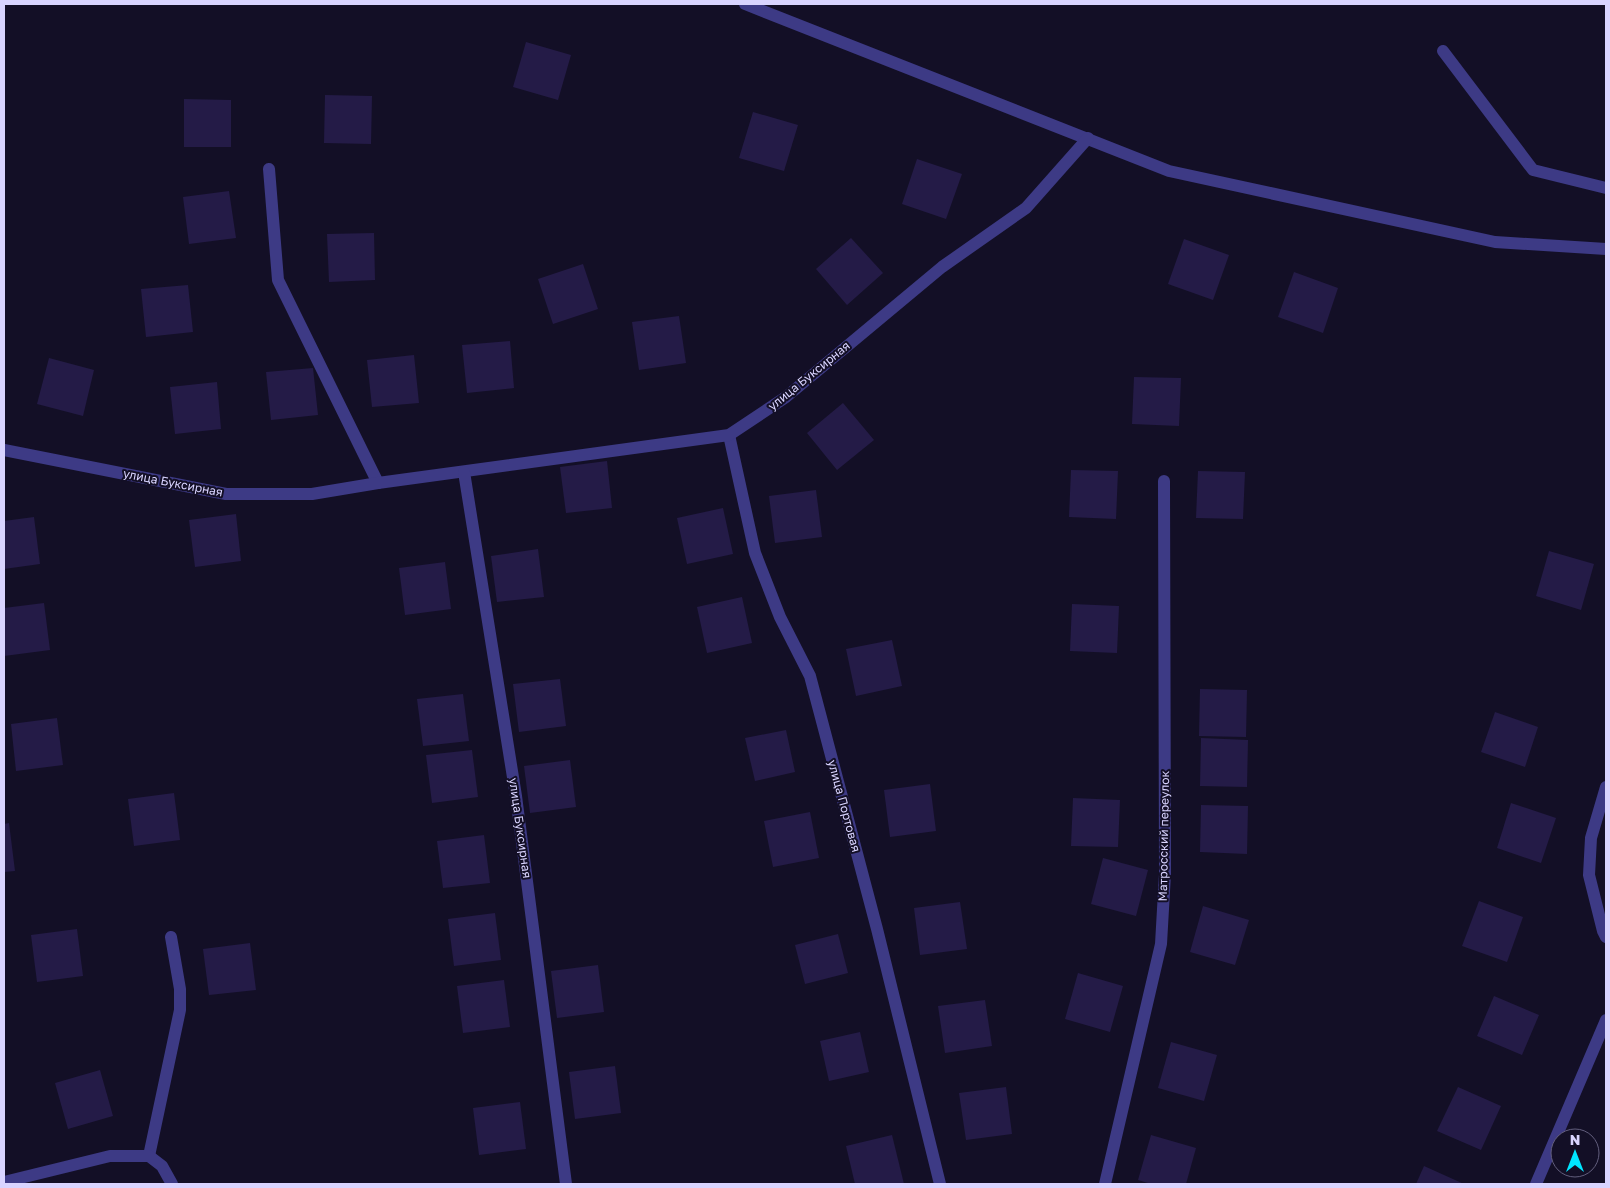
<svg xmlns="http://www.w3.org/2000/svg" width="1610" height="1188" font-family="'Golos Text',sans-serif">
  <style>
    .building { fill: #241b47 }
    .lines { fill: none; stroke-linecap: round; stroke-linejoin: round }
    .minor { stroke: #3d3a85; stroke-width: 12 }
    .labels { text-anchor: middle; stroke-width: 4; stroke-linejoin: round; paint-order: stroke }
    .street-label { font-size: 12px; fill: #d9d4ff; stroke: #130f26 }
  </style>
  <rect width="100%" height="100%" fill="#130f26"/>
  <g class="building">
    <path d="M526,42L571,55L558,100L513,87Z"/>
    <path d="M325,95L372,96L371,144L324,143Z"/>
    <path d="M184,99L231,100V147H184Z"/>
    <path d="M753,112L798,125L784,171L739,158Z"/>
    <path d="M917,159L962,174L946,219L902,204Z"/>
    <path d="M229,191L236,238L189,244L183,197Z"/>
    <path d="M374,233L375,280L329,282L327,234Z"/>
    <path d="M851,238L883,273L847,305L816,269Z"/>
    <path d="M1184,239L1229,255L1213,300L1168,284Z"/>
    <path d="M583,264L598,309L553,324L538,279Z"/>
    <path d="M1294,272L1338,288L1323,333L1278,317Z"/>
    <path d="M188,285L193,332L146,337L141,289Z"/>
    <path d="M679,316L686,363L639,370L632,322Z"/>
    <path d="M510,341L514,388L467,393L462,345Z"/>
    <path d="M414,355L419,403L372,407L367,360Z"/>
    <path d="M49,358L94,370L83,416L37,404Z"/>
    <path d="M313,368L318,415L271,420L266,372Z"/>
    <path d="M1134,377L1181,378L1179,426L1132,424Z"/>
    <path d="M217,382L221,429L175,434L170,387Z"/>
    <path d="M843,403L874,440L837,470L807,433Z"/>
    <path d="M607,461L612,508L566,513L560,467Z"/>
    <path d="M1071,470L1118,471L1116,519L1069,517Z"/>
    <path d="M1198,471L1245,472L1243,519L1196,518Z"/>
    <path d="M816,490L822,537L775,543L769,496Z"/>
    <path d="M723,508L733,554L687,564L677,518Z"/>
    <path d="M236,514L241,561L195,567L189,520Z"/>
    <path d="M34,517L40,564L4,569V521Z"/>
    <path d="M538,549L544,597L497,602L491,556Z"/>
    <path d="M1549,551L1594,564L1581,610L1536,596Z"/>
    <path d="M445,562L451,609L405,615L399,568Z"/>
    <path d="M742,597L752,643L707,653L697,607Z"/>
    <path d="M44,603L50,650L4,656V608Z"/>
    <path d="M1072,604L1119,606L1117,653L1070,651Z"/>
    <path d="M892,640L902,686L856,696L846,649Z"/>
    <path d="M560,679L566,726L519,732L513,684Z"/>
    <path d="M1200,689L1247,690L1246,737L1199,736Z"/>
    <path d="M463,694L469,741L423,746L417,699Z"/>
    <path d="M1495,712L1538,727L1525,767L1481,752Z"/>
    <path d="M57,718L63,765L16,771L11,724Z"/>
    <path d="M786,730L795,772L755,781L745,738Z"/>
    <path d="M1201,738L1248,740L1247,787L1200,786Z"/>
    <path d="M472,750L478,797L432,803L426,755Z"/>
    <path d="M570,760L576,807L530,813L524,766Z"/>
    <path d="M930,784L936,831L890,837L884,790Z"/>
    <path d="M174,793L180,840L134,846L128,799Z"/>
    <path d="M1073,798L1120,800L1118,847L1071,846Z"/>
    <path d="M1511,803L1556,818L1541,863L1497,848Z"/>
    <path d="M1201,805L1248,806L1247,854L1200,852Z"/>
    <path d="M810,812L819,858L773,867L764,821Z"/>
    <path d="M9,823L15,871L4,872V824Z"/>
    <path d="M484,835L490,883L443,888L437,841Z"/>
    <path d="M1103,858L1148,870L1136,916L1091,904Z"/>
    <path d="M1479,901L1523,917L1507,962L1462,946Z"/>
    <path d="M960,902L967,949L920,955L914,908Z"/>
    <path d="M1203,906L1249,920L1235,965L1190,952Z"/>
    <path d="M495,913L501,960L454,966L448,919Z"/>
    <path d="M77,929L83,976L37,982L31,935Z"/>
    <path d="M838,934L848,973L805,984L795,945Z"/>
    <path d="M250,943L256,990L209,995L203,949Z"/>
    <path d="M598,965L604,1012L557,1018L551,971Z"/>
    <path d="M1078,973L1123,986L1110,1032L1065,1019Z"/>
    <path d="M504,980L510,1027L463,1033L457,986Z"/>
    <path d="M1494,996L1539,1015L1522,1055L1477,1036Z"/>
    <path d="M985,1000L992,1046L945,1053L938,1006Z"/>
    <path d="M860,1032L869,1072L829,1081L820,1041Z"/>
    <path d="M1171,1042L1217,1055L1204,1101L1158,1088Z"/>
    <path d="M615,1066L621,1113L575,1119L569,1072Z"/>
    <path d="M100,1070L113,1116L68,1129L55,1083Z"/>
    <path d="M1006,1087L1012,1134L966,1140L959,1093Z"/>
    <path d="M1458,1087L1501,1106L1481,1150L1437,1131Z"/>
    <path d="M520,1102L526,1149L479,1155L473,1108Z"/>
    <path d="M892,1135L904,1184H855L846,1146Z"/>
    <path d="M1151,1135L1196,1148L1186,1184H1151L1138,1180Z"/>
    <path d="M1424,1166L1464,1184H1416Z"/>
  </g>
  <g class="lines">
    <g class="minor">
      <path d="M745,4L1169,171L1495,242L1606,249"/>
      <path d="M1443,51L1533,170L1606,188"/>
      <path d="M269,169L278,280L378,483"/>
      <path d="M729,435L755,553L780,617L810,676L877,929L940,1184"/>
      <path d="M4,450L226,494H312L378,483L729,435L786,397L942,267L1026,208L1088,138"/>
      <path d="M464,472L516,796L566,1184"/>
      <path d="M1606,787L1591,838L1589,875L1603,931L1606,937"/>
      <path d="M149,1156L180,1010V989L171,937"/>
      <path d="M4,1182L110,1156H149L162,1166L172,1184"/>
      <path d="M1105,1184L1161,944L1165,874L1164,481"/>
      <path d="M1536,1184L1606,1020"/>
    </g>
  </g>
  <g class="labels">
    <g class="street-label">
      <text transform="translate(809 376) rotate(-39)" y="4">улица Буксирная</text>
      <text transform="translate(173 483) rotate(11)" y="4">улица Буксирная</text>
      <text transform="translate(844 806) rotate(75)" y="4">улица Портовая</text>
      <text transform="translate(520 828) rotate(82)" y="4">улица Буксирная</text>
      <text transform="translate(1164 836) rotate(-89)" y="4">Матросский переулок</text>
    </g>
  </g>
  <rect width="1610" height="1188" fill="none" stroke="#d9d4ff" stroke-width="10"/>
  <g transform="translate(1575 1153)"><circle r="24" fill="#130f26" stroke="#625e7d"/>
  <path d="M0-4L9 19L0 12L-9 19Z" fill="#00e5ff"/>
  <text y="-8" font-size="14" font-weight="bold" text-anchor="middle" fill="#d9d4ff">N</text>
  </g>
</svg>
